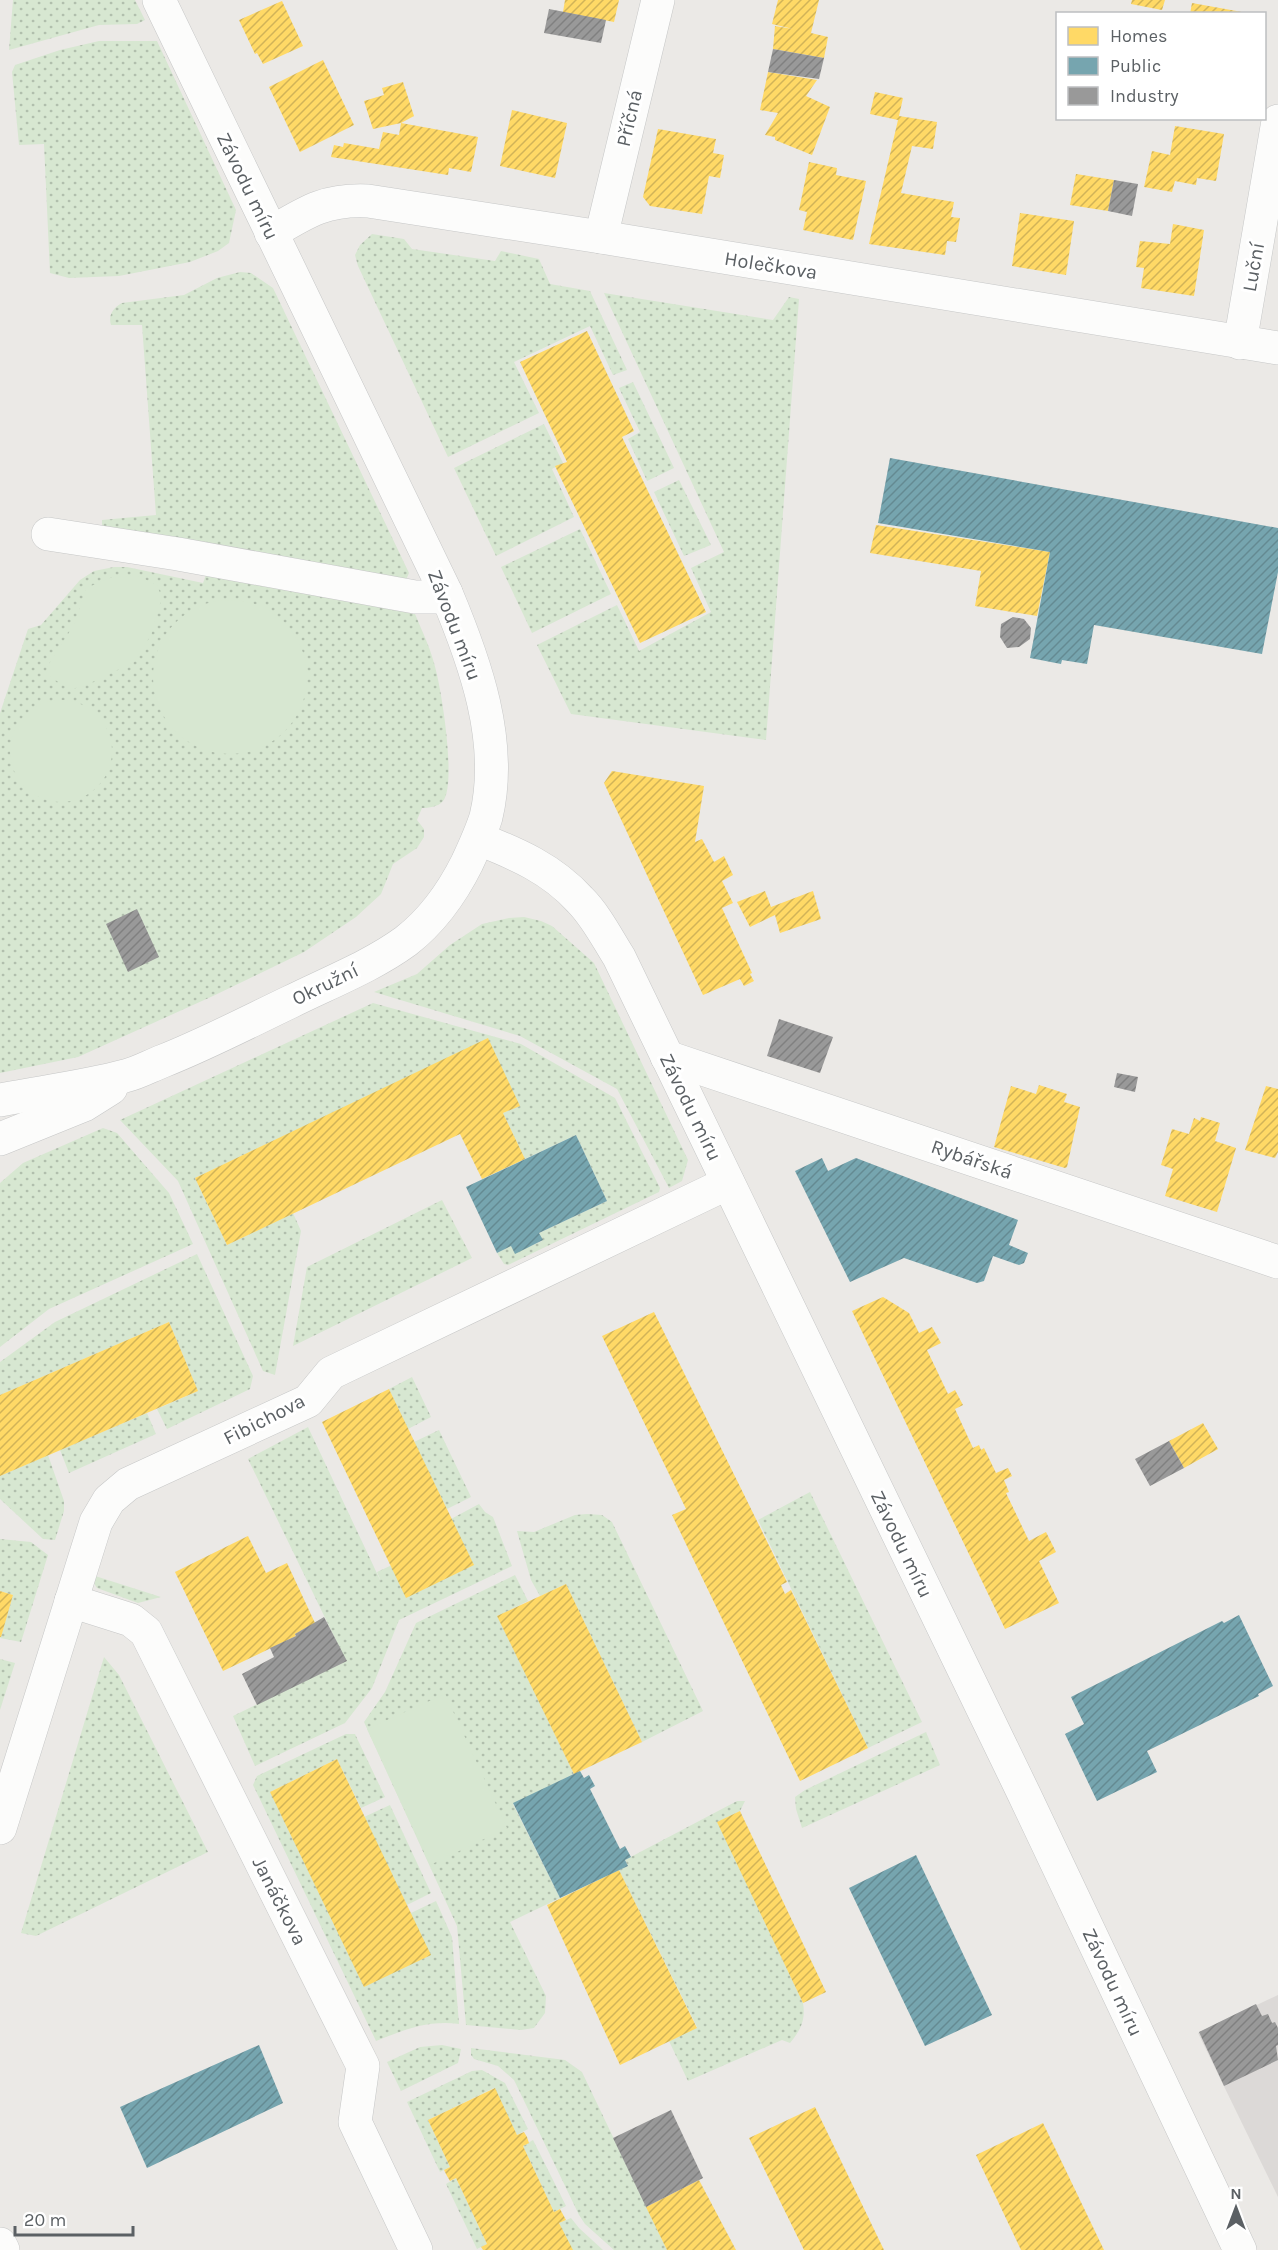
<svg xmlns="http://www.w3.org/2000/svg" width="1278" height="2250" font-family="Karla,sans-serif">
  <style>
    .industrial { fill: #dcd9d7 }
    .grass { fill: url(#grass-dots) }
    .park { fill: #d7e7d1 }
    .homes { fill: url(#homes-hatch) }
    .public { fill: url(#public-hatch) }
    .industry { fill: url(#industry-hatch) }
    .lines { fill: none; stroke-linecap: round; stroke-linejoin: round }
    .minor-casing { stroke: #c6c7c7; stroke-width: 34 }
    .secondary-casing { stroke: #c6c7c7; stroke-width: 34 }
    .minor { stroke: #fcfcfb; stroke-width: 33 }
    .secondary { stroke: #fcfcfb; stroke-width: 33 }
    .labels { text-anchor: middle; stroke-width: 6; stroke-linejoin: round; paint-order: stroke }
    .street-label { font-size: 20px; fill: #5b6064; stroke: #fff }
  </style>
  <defs>
    <pattern id="grass-dots" width="8" height="8" patternUnits="userSpaceOnUse" patternTransform="scale(1.5)"><rect width="8" height="8" fill="#d7e7d1"/><path d="M2 2h.1M6 6h.1" fill="none" stroke="#b1bfad" stroke-width="1.8" stroke-linecap="round"/></pattern>
    <pattern id="homes-hatch" width="6" height="6" patternUnits="userSpaceOnUse" patternTransform="scale(1.5)"><rect width="6" height="6" fill="#ffd966"/><path d="M-1 1l2-2M0 6l6-6M5 7l2-2" fill="none" stroke="#d1b358"/></pattern>
    <pattern id="public-hatch" width="6" height="6" patternUnits="userSpaceOnUse" patternTransform="scale(1.5)"><rect width="6" height="6" fill="#76a5af"/><path d="M-1 1l2-2M0 6l6-6M5 7l2-2" fill="none" stroke="#648a92"/></pattern>
    <pattern id="industry-hatch" width="6" height="6" patternUnits="userSpaceOnUse" patternTransform="scale(1.5)"><rect width="6" height="6" fill="#999"/><path d="M-1 1l2-2M0 6l6-6M5 7l2-2" fill="none" stroke="#808080"/></pattern>
  </defs>
  <rect width="100%" height="100%" fill="#ebe9e6"/>
  <path class="industrial" d="M1278,1995V2197L1198,2033Z"/>
  <g class="grass">
    <path d="M13,0H135L145,20L137,24L99,25L9,50Z"/>
    <path d="M99,41H157L236,210L229,243L218,251L190,262L119,276L69,278L50,273L44,144L19,145L12,72L15,65L60,50Z"/>
    <path d="M372,234L404,239L412,249L495,261L501,251L539,259L550,284L590,291L627,370L613,375L590,326L514,362L539,413L448,457L358,266L355,255L360,245Z"/>
    <path d="M240,272L251,273L273,288L409,573L405,582L102,529V520L156,515L142,325H111C108,315 113,308 122,303L184,295L217,278Z"/>
    <path d="M604,293L773,320L789,297L799,299L766,740L571,714L537,645L617,605L639,651L711,612L691,568L724,552Z"/>
    <path d="M633,382L674,468L647,481L628,439L640,432L619,388Z"/>
    <path d="M544,424L563,463L552,469L574,517L496,556L454,468Z"/>
    <path d="M679,480L711,545L684,556L654,492Z"/>
    <path d="M580,529L611,594L532,633L501,567Z"/>
    <path d="M114,567H127L203,583L208,569L412,606C419,625 429,644 434,663C441,685 457,784 443,801C438,807 429,808 422,808L417,820L424,829V837L417,848L393,864L381,894L356,917L304,952L213,996L78,1057L0,1073V713L28,629L41,625L80,580L94,571Z"/>
    <path d="M524,917L541,921L552,926L594,963L688,1160L682,1181L669,1188L617,1089L520,1036L374,992L417,974L450,945L482,924L509,918Z"/>
    <path d="M373,1003L521,1044L615,1098L660,1188L659,1192L508,1265L504,1264L497,1253L511,1246L515,1253L542,1241L539,1233L607,1201L576,1135L525,1159L503,1113L519,1106L488,1039L195,1178L227,1245L293,1213L301,1231L275,1375L263,1371L178,1181L120,1120Z"/>
    <path d="M103,1128L117,1133L169,1193L193,1244L49,1309L0,1347V1183L23,1163Z"/>
    <path d="M442,1200L472,1258L293,1346L307,1267Z"/>
    <path d="M197,1254L253,1376L250,1389L167,1429L157,1409L198,1391L169,1322L0,1395V1362L55,1322Z"/>
    <path d="M412,1377L431,1417L408,1429L389,1389Z"/>
    <path d="M147,1413L156,1434L69,1473L60,1450Z"/>
    <path d="M308,1427L382,1584L377,1572L392,1565L451,1519L479,1504L485,1512L493,1517L512,1566L399,1620L372,1688L345,1723L255,1766L233,1716L346,1661L248,1459Z"/>
    <path d="M439,1430L471,1497L447,1509L414,1442Z"/>
    <path d="M48,1455L64,1501V1511L55,1540L43,1539L0,1499V1476Z"/>
    <path d="M810,1492L922,1722L868,1748L758,1520Z"/>
    <path d="M587,1514L602,1515L612,1522L703,1711L642,1742L566,1584L540,1596L531,1580L517,1531L534,1532L575,1515Z"/>
    <path d="M0,1539L31,1542L48,1555L21,1642L0,1638L13,1595L0,1591Z"/>
    <path d="M92,1575L161,1597L138,1603L97,1588L92,1580Z"/>
    <path d="M515,1575L528,1601L498,1616L574,1774L513,1804L560,1898L510,1922L546,1996L545,2013L534,2028L521,2030L466,2025L457,1926L364,1722L385,1692L416,1623Z"/>
    <path d="M104,1657L119,1675L208,1852L36,1936L21,1933Z"/>
    <path d="M0,1659L15,1663L0,1710Z"/>
    <path d="M926,1732L940,1765L802,1828L796,1809L795,1797L805,1790Z"/>
    <path d="M346,1734H355L385,1797L361,1808L337,1759L270,1792L411,1913L436,1901L452,1937L459,2024C428,2020 404,2030 376,2041L253,1785L257,1776Z"/>
    <path d="M737,1801H745L740,1811L718,1822L803,2003C806,2020 800,2031 790,2043L782,2040L688,2081L669,2041L697,2027L619,1870L628,1866L625,1860Z"/>
    <path d="M390,1805L431,1893L407,1905L364,1817Z"/>
    <path d="M442,2045L461,2049L458,2063L401,2091L387,2062L420,2047Z"/>
    <path d="M471,2048L565,2060L582,2072L667,2250H614L585,2224L579,2215L514,2080L498,2066L474,2059L471,2055Z"/>
    <path d="M482,2070L505,2083L528,2129L517,2135L494,2088L428,2120L450,2167L440,2172L407,2102L472,2071Z"/>
    <path d="M533,2140L566,2206L554,2212L523,2146Z"/>
    <path d="M456,2178L487,2244L477,2249L446,2184Z"/>
    <path d="M571,2218L579,2228L603,2250H572L559,2223Z"/>
  </g>
  <g class="park">
    <path d="M136,575L157,585L162,598L151,635L134,662L82,687L69,689L46,674L47,667L75,623L86,588L110,578Z"/>
    <circle cx="230" cy="677" r="77"/>
    <circle cx="61" cy="751" r="51"/>
    <path d="M445,1694L507,1828L430,1865L367,1729Z"/>
  </g>
  <g class="homes">
    <path d="M565,0H619L614,22L563,12Z"/>
    <path d="M778,0H819L811,33L828,37L824,58L773,49L775,26L793,29L772,24Z"/>
    <path d="M1132,0H1165L1162,10L1131,4Z"/>
    <path d="M282,1L303,46L263,64L257,53L255,54L239,20Z"/>
    <path d="M1192,3L1242,12V14H1190Z"/>
    <path d="M323,60L354,125L300,152L269,87Z"/>
    <path d="M768,72L817,80L806,96L830,107L812,155L775,140V137L765,135L778,113L760,110Z"/>
    <path d="M403,82L414,116L401,123L478,137L471,172L449,168L448,175L331,157L334,145L343,147L344,143L379,149L383,132L399,135L401,123L373,129L364,101L384,95L382,88Z"/>
    <path d="M875,92L903,98L899,116L937,122L933,149L912,146L901,193L954,202L951,217L960,218L956,242L947,241L945,255L869,244L898,120L870,114Z"/>
    <path d="M512,110L567,123L555,178L500,166Z"/>
    <path d="M1175,126L1224,134L1216,181L1197,178L1196,185L1175,181L1172,192L1144,187L1152,151L1170,155Z"/>
    <path d="M658,129L716,139L713,153L724,155L720,178L709,176L702,214L650,206L643,197Z"/>
    <path d="M809,162L837,168L836,175L866,181L853,240L803,230L807,212L799,210Z"/>
    <path d="M1076,174L1114,180L1108,211L1070,205Z"/>
    <path d="M1020,213L1074,221L1066,275L1012,266Z"/>
    <path d="M1173,224L1204,230L1194,296L1141,288L1144,268L1136,267L1140,241L1170,244Z"/>
    <path d="M587,331L634,431L622,437L706,612L640,643L555,466L567,462L520,362Z"/>
    <path d="M876,525L1050,552L1037,616L975,606L981,571L870,553Z"/>
    <path d="M612,771L704,786L695,842L702,839L714,862L724,856L733,875L722,881L733,903L722,908L752,973L750,974L754,981L744,986L740,979L703,995L604,783Z"/>
    <path d="M765,891L771,907L813,891L821,919L780,933L775,915L750,927L737,902Z"/>
    <path d="M488,1038L520,1106L503,1113L525,1159L482,1179L460,1134L227,1245L195,1178Z"/>
    <path d="M1039,1085L1067,1094L1064,1102L1080,1107L1067,1167L1065,1168L994,1147L1011,1086L1036,1094Z"/>
    <path d="M1266,1086L1278,1089V1152L1275,1158L1245,1150Z"/>
    <path d="M1201,1117L1220,1123L1215,1141L1236,1148L1217,1212L1165,1196L1173,1169L1161,1165L1172,1129L1189,1134L1194,1118L1200,1121Z"/>
    <path d="M883,1297L909,1313L919,1333L932,1327L941,1343L927,1350L948,1394L955,1390L963,1405L955,1409L973,1448L979,1445L981,1450L984,1448L996,1473L1008,1468L1012,1476L1004,1480L1009,1492L1006,1493L1029,1541L1046,1532L1056,1552L1039,1561L1059,1603L1005,1629L852,1311Z"/>
    <path d="M654,1312L787,1582L781,1585L785,1594L791,1590L868,1748L800,1781L672,1515L686,1509L602,1336Z"/>
    <path d="M169,1322L198,1391L0,1476V1395Z"/>
    <path d="M389,1389L474,1565L406,1598L322,1422Z"/>
    <path d="M1203,1423L1218,1449L1184,1468L1169,1441Z"/>
    <path d="M248,1536L266,1573L287,1563L315,1623L295,1634L296,1636L223,1671L175,1572Z"/>
    <path d="M566,1584L642,1742L574,1774L497,1616Z"/>
    <path d="M0,1591L13,1595L1,1637H0Z"/>
    <path d="M337,1759L431,1955L364,1987L270,1792Z"/>
    <path d="M740,1811L826,1992L803,2003L717,1822Z"/>
    <path d="M619,1870L697,2028L620,2065L547,1905Z"/>
    <path d="M495,2088L517,2135L524,2132L527,2137L529,2143L523,2146L554,2212L560,2209L566,2220L559,2223L573,2250H483L481,2247L487,2244L456,2178L450,2181L447,2176L444,2170L450,2167L428,2120Z"/>
    <path d="M815,2107L884,2250H804L749,2138Z"/>
    <path d="M1043,2123L1104,2250H1021L976,2155Z"/>
    <path d="M699,2180L736,2250H667L646,2207Z"/>
  </g>
  <g class="public">
    <path d="M890,458L1278,528V572L1262,654L1094,625L1087,664L1062,660L1061,664L1030,658L1050,552L878,523Z"/>
    <path d="M576,1135L607,1201L539,1233L543,1240L515,1254L511,1246L497,1253L466,1187Z"/>
    <path d="M822,1158L828,1171L856,1158L1018,1220L1009,1245L1028,1253L1024,1263L1019,1265L993,1256L984,1281L977,1283L904,1258L850,1282L795,1171Z"/>
    <path d="M1239,1615L1273,1686L1258,1694L1259,1696L1147,1751L1157,1772L1097,1801L1065,1734L1084,1724L1071,1697L1222,1621L1224,1623Z"/>
    <path d="M580,1771L584,1778L589,1775L595,1786L590,1789L620,1849L625,1846L631,1857L625,1860L628,1866L560,1898L513,1803Z"/>
    <path d="M916,1855L992,2015L925,2046L849,1888Z"/>
    <path d="M259,2045L283,2103L147,2168L120,2107Z"/>
  </g>
  <g class="industry">
    <path d="M549,9L606,20L601,43L544,33Z"/>
    <path d="M773,49L824,58L819,79L768,72Z"/>
    <path d="M1114,180L1138,184L1132,216L1108,211Z"/>
    <path d="M1013,617L1024,619L1031,628L1030,639L1019,647L1007,648L1000,637L1001,624Z"/>
    <path d="M137,909L159,957L128,972L106,924Z"/>
    <path d="M779,1019L833,1037L820,1073L767,1056Z"/>
    <path d="M1117,1073L1138,1077L1135,1092L1114,1087Z"/>
    <path d="M1169,1441L1184,1468L1150,1486L1135,1459Z"/>
    <path d="M324,1617L347,1661L257,1705L242,1674L274,1657L270,1648L296,1636L295,1634Z"/>
    <path d="M1256,2004L1262,2016L1268,2014L1272,2023L1275,2022L1278,2028V2045L1276,2046L1278,2060L1224,2086L1199,2032Z"/>
    <path d="M671,2110L703,2178L646,2207L613,2138Z"/>
  </g>
  <g class="lines">
    <g class="minor-casing">
      <g id="minor">
        <path d="M271,233C306,212 325,199 368,201L601,237L1278,348"/>
        <path d="M601,237L658,0"/>
        <path d="M1240,343L1278,121"/>
        <path d="M48,534L178,554L415,597H434L446,593"/>
        <path d="M479,839C517,854 552,869 580,900C596,916 607,938 619,957L1024,1794L1240,2250"/>
        <path d="M667,1057L1278,1262"/>
        <path d="M71,1601L131,1620L146,1632L363,2066L355,2122L416,2250"/>
        <path d="M0,1828L96,1522L109,1500L128,1484L308,1401L331,1373L728,1183"/>
        <path d="M0,2244L3,2250"/>
      </g>
    </g>
    <g class="secondary-casing">
      <g id="secondary">
        <path d="M0,1100C41,1092 84,1087 125,1076C138,1073 150,1066 163,1061C206,1044 248,1022 290,1002C328,983 372,966 406,941C433,920 452,893 467,863C474,848 481,833 486,817C504,742 475,662 446,593L159,0"/>
        <path d="M0,1139L84,1105L111,1088"/>
      </g>
    </g>
    <use href="#minor" class="minor"/>
    <use href="#secondary" class="secondary"/>
  </g>
  <g class="labels">
    <g class="street-label">
      <text transform="translate(629 118) rotate(-77)" y="7">Příčná</text>
      <text transform="translate(248 186) rotate(64)" y="7">Závodu míru</text>
      <text transform="translate(771 265) rotate(9)" y="7">Holečkova</text>
      <text transform="translate(1253 267) rotate(-80)" y="7">Luční</text>
      <text transform="translate(455 625) rotate(69)" y="7">Závodu míru</text>
      <text transform="translate(325 984) rotate(-26)" y="7">Okružní</text>
      <text transform="translate(691 1107) rotate(64)" y="7">Závodu míru</text>
      <text transform="translate(972 1159) rotate(19)" y="7">Rybářská</text>
      <text transform="translate(264 1419) rotate(-27)" y="7">Fibichova</text>
      <text transform="translate(902 1544) rotate(64)" y="7">Závodu míru</text>
      <text transform="translate(280 1901) rotate(63)" y="7">Janáčkova</text>
      <text transform="translate(1113 1982) rotate(65)" y="7">Závodu míru</text>
    </g>
  </g>
  <rect x="1056" y="12" width="210" height="108" fill="#ffffff" stroke="#bdbfc1" stroke-width="1.5"/>
  <rect x="1068" y="27" width="30" height="18" fill="#ffd966" stroke="#bdbfc1" stroke-width="1.5"/>
  <text x="1110" y="42" font-size="18" fill="#5b6064">Homes</text>
  <rect x="1068" y="57" width="30" height="18" fill="#76a5af" stroke="#bdbfc1" stroke-width="1.5"/>
  <text x="1110" y="72" font-size="18" fill="#5b6064">Public</text>
  <rect x="1068" y="87" width="30" height="18" fill="#999999" stroke="#bdbfc1" stroke-width="1.5"/>
  <text x="1110" y="102" font-size="18" fill="#5b6064">Industry</text>
  <g transform="translate(1236 2208)" stroke="#ffffff" stroke-width="4.5" paint-order="stroke">
  <path d="M0-4.5L10 22L0 15L-10 22Z" fill="#5b6064"/>
  <text y="-9" font-size="16" font-weight="bold" text-anchor="middle" fill="#5b6064">N</text>
  </g>
  <path d="M15 2226v9h118v-9" fill="none" stroke="#5b6064" stroke-width="3"/>
  <text x="24" y="2226" font-size="18" fill="#5b6064" stroke="#ffffff" stroke-width="4.5" paint-order="stroke">20 m</text>
</svg>
